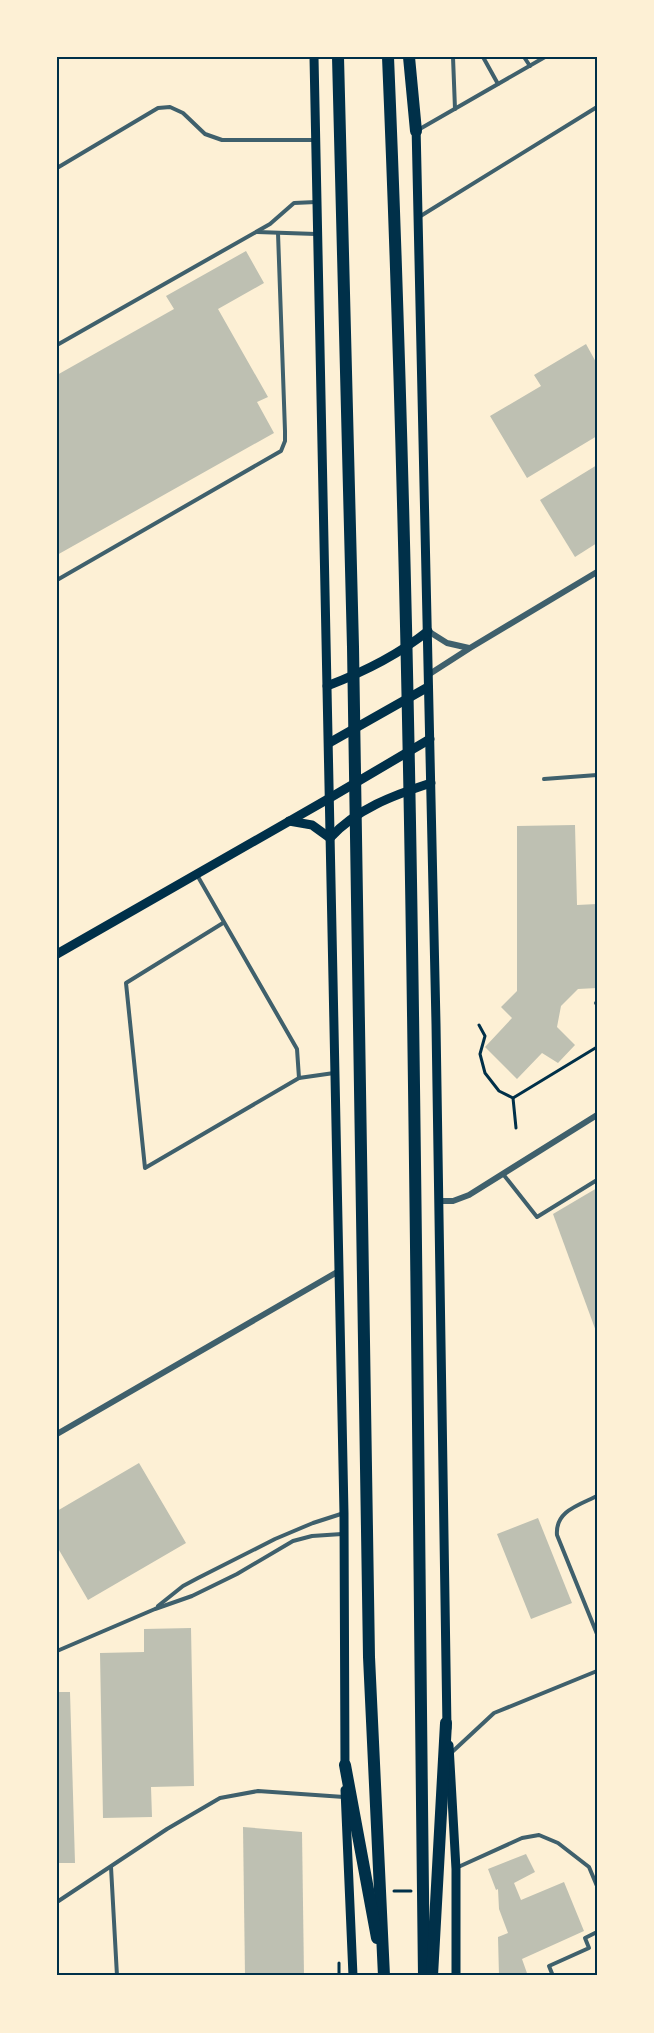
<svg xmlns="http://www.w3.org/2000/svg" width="654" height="2033" font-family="'DM Sans',sans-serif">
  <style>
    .building { fill: #bec0b2 }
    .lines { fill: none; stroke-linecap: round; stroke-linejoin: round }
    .path { stroke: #003049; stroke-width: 3 }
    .service { stroke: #3f606c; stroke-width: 4 }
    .minor { stroke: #3f606c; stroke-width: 6 }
    .secondary { stroke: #003049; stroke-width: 9 }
    .motorway { stroke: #003049; stroke-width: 12 }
    .neatline { fill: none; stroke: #003049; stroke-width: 2 }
  </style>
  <rect width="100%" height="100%" fill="#fdf0d5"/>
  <g class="building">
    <path d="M246,251L264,283L218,309L268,397L257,402L274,433L57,555V375L174,309L166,296Z"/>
    <path d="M586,344L597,364V436L527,478L490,416L541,386L534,375Z"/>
    <path d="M597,465V543L575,557L540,500Z"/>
    <path d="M575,825L577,905L597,904V988L578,989L561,1006L557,1027L575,1045L558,1063L542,1053L517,1079L485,1047L512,1018L501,1007L517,991V826Z"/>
    <path d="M597,1188V1334L553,1214Z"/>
    <path d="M139,1463L186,1543L88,1600L59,1550L57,1551V1511Z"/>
    <path d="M538,1518L572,1603L531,1619L497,1534Z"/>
    <path d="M191,1628L194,1786L151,1787L152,1817L103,1818L100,1653L144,1652V1629Z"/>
    <path d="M57,1692H70L75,1863H57Z"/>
    <path d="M243,1827L302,1832L304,1976H245Z"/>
    <path d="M526,1854L535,1872L514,1883L521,1900L564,1882L584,1931L522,1959L528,1976H499L498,1937L508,1933L499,1909L498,1889L496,1890L488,1869Z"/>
  </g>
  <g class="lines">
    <g class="path">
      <path d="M479,1025L485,1036L480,1054L485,1073L499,1091L513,1098L516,1128"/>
      <path d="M513,1098L597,1047"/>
      <path d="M394,1891H411"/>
      <path d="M339,1976V1963"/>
    </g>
    <g class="service">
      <path d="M453,57L455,109"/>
      <path d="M483,57L498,84"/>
      <path d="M524,57L530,66"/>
      <path d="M418,130L545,57"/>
      <path d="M57,168L158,108L170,107L183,113L205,134L222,140H314"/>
      <path d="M419,217L597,107"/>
      <path d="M257,232L316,234"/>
      <path d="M57,345L270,224L294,203L316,202"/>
      <path d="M57,580L281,451L285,441V431L278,233"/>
      <path d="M544,779L597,775"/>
      <path d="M197,875L297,1049L299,1078L334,1073"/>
      <path d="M223,923L126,983L145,1168L299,1078"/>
      <path d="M596,1003L597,1004"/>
      <path d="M503,1174L537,1217L597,1180"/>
      <path d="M597,1496C579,1505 555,1511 557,1535L597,1634"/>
      <path d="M158,1606L183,1586L198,1578L275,1539L313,1523L344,1513"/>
      <path d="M57,1651L155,1609L192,1596L237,1574L293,1541L312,1536L342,1534"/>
      <path d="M451,1753L494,1713L597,1671"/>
      <path d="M111,1867L117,1976"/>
      <path d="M456,1868L522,1838L539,1835L558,1843L589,1867L597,1886"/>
      <path d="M57,1902L167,1829L220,1798L258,1791L344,1797"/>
      <path d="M553,1976L549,1966L589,1948L585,1938L597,1932"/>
    </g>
    <g class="minor">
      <path d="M428,631L447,643L469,648"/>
      <path d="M428,675L470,648L597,572"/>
      <path d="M439,1201H453L469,1195L597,1115"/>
      <path d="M57,1434L339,1271"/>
    </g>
    <g class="secondary">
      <path d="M314,57L344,1513L345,1770"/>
      <path d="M416,125L436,1024L447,1728"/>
      <path d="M327,686C364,672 398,655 428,631"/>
      <path d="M329,743L428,687"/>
      <path d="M289,821L312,825L330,838"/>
      <path d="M330,838C356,809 394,795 431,783"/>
      <path d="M57,954L328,799L430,739"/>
      <path d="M449,1745L456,1869V1976"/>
      <path d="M345,1790L353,1976"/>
    </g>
    <g class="motorway">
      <path d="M338,57L353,647L369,1657L384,1976"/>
      <path d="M388,57C415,696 416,1336 424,1976"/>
      <path d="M409,57L416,131"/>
      <path d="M345,1765L377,1938"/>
      <path d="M432,1976L446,1723"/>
    </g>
  </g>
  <rect width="654" height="2033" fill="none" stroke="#fdf0d5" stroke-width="117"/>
  <rect x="58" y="58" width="538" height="1916" class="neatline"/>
</svg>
